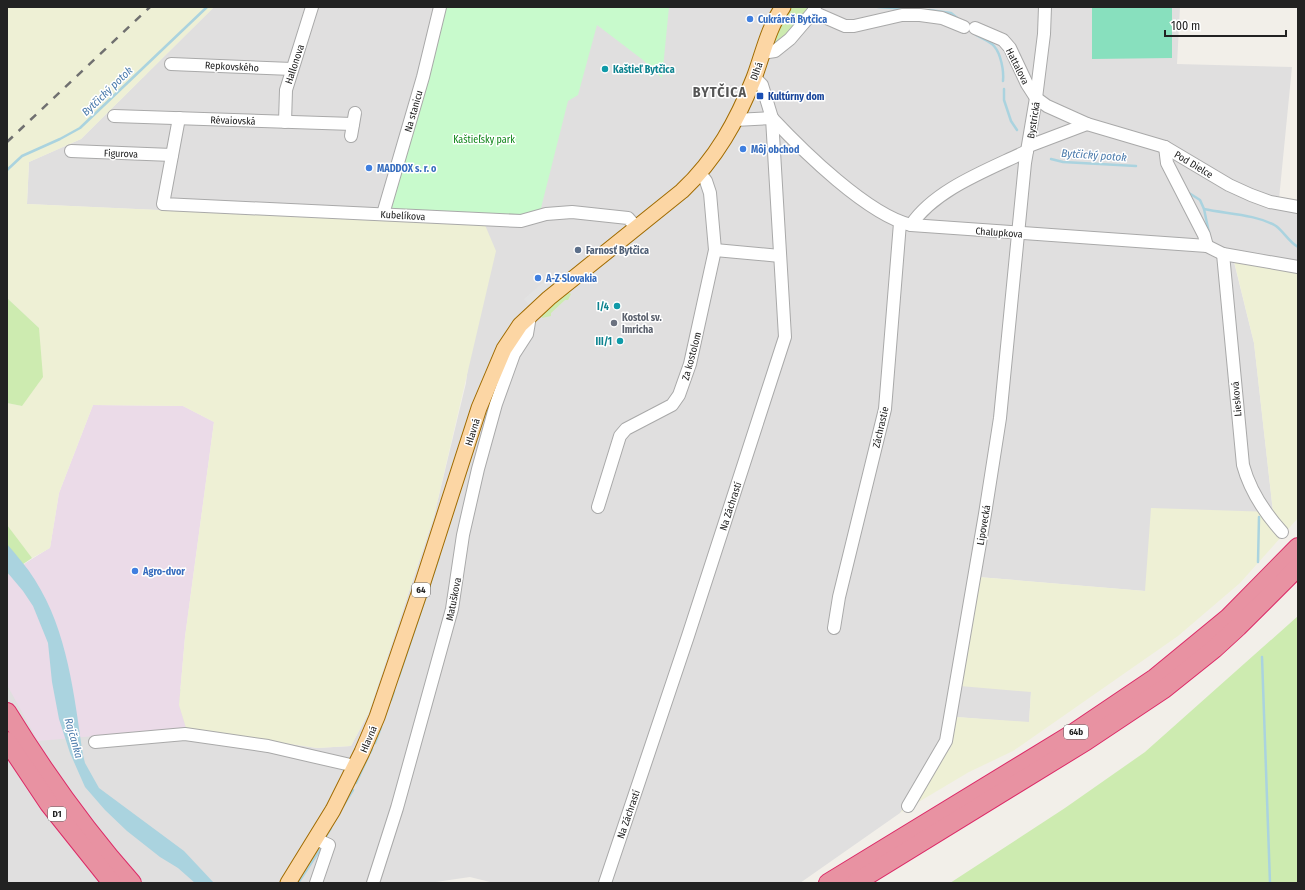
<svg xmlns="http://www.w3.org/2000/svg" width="1305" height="890" font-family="'Fira Sans Condensed',sans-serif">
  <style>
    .residential { fill: #e0dfdf }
    .industrial { fill: #ebdbe8 }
    .farmland { fill: #eef0d5 }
    .grass { fill: #cdebb0 }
    .park { fill: #c8facc }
    .pitch { fill: #88e0be }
    .parking { fill: #e2e2e2 }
    .water { fill: #aad3df }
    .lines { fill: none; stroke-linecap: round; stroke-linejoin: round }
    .stream { stroke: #aad3df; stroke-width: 2.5 }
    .minor-casing { stroke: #a9a9a9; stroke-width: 14 }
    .major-casing { stroke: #a06b00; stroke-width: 17 }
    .highway-casing { stroke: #dc2a67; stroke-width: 20 }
    .minor { stroke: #fff; stroke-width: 12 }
    .major { stroke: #fcd6a4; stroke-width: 15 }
    .highway { stroke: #e892a2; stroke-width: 18 }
    .rail { stroke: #707070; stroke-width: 2.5; stroke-dasharray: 8 8; stroke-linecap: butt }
    .shop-dot { fill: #3f7fe0; stroke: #fff; stroke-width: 1.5 }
    .culture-dot { fill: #0f9aa8; stroke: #fff; stroke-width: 1.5 }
    .transit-dot { fill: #1a4fb4; stroke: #fff; stroke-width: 1.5 }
    .service-dot { fill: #5c6f8a; stroke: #fff; stroke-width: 1.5 }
    .worship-dot { fill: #6b7280; stroke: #fff; stroke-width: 1.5 }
    .labels { text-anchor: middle; stroke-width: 3; stroke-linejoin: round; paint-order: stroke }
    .shield { fill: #fff; stroke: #646464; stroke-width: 1 }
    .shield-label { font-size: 9px; font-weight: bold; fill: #222 }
    .shop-label { font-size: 10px; font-weight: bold; fill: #366cbe; stroke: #fff; text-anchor: start }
    .street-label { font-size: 10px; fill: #222; stroke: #fff }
    .culture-label { font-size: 10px; font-weight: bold; fill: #0d838f; stroke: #fff; text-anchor: end }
    .transit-label { font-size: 10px; font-weight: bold; fill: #164399; stroke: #fff; text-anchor: start }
    .park-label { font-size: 10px; fill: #0c8416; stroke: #fff }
    .service-label { font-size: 10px; font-weight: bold; fill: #4e5e75; stroke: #fff; text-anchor: start }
    .worship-label { font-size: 10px; font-weight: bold; fill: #5b616d; stroke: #fff; text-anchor: start }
    .water-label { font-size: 11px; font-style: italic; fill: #4a7aab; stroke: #fff }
    .district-label { font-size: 14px; font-weight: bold; letter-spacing: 1px; fill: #555; stroke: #fff }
  </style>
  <rect width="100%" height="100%" fill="#f2efe9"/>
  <path class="residential" d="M214,7H1180L1177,64L1292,67L1279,199L1298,200V270L1233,258L1254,343L1273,512L1145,591L978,577L1031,692L1029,723L956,717L951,747L900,813L800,883H494L470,877L429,883H7V575L50,548L222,734L317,748L351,746L369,712L434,516L466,383L485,225L27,204L29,162L81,139Z"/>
  <path class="industrial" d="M93,405L183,406L214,422L185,637L179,705L186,728L38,741L7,685V575L50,548L59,493Z"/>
  <g class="farmland">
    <path d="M7,7H214L81,139L29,162L27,204L485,225L496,251L434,516L369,712L351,746L317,748L186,728L179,705L185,637L214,422L183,406L93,405L59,493L50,548L32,558L8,529L7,403L22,406L39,328L7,298Z"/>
    <path d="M1233,257L1298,270V518L1240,583L1178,636L1013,751L969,772L900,813L951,747L956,717L1029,722L1031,692L960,686L978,577L1145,591L1151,508L1273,512L1254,343Z"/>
  </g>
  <g class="grass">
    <path d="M792,7H813L798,28L772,47L780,26Z"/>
    <path d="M568,292L571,294L568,300H565L551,313V316L542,318V314Z"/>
    <path d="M7,298L39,328L43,377L22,406L7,403Z"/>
    <path d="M7,525L32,558L7,575Z"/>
    <path d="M1298,616V883H950L1065,808L1145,752Z"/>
  </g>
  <path class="park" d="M444,7H669L662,78L643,60L597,25L578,95L568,101L540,212L526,217L393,212L389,207Z"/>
  <path class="pitch" d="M1092,7H1172V58L1092,59Z"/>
  <path class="parking" d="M547,279L552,285L529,305L524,299Z"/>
  <path class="water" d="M7,544C17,556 27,567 35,580C68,632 74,695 83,755L85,763L99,788L184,851L214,883H195L178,868L160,857L127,831L105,810L85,787L70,753L59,719L52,682L48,643L33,606L23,591L7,572Z"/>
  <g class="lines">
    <g class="stream">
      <path d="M878,7L908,9"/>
      <path d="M929,10L951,13L961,21"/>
      <path d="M975,34C980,38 990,41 994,46C1001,54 1004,71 1003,81"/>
      <path d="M1004,89V100L1011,121L1017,130"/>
      <path d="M1051,159L1063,162L1136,166"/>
      <path d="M7,170L22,156L60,139L80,128L207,7"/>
      <path d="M1189,193L1200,200L1204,209C1227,214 1255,214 1276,226C1284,232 1289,242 1298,247"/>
      <path d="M1204,209L1209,233"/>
      <path d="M1258,562L1259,517"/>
      <path d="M1262,657L1270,883"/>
      <path d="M399,676L439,557"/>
      <path d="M391,700L394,691"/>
      <path d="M375,743L381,727"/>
      <path d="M370,753L372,749"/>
      <path d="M356,783L368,757"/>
      <path d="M343,806L353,790"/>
      <path d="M326,836L331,828"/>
      <path d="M298,883L321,848"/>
    </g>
    <g class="minor-casing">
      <g id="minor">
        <path d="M813,12L845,26H854L902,15H920L942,18L964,27"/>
        <path d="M975,28L1003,40L1010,48L1027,84L1036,98L1047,106L1087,124L1165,147L1229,185L1251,195L1270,202L1298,207"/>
        <path d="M762,53L775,51L790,39L813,12L815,7"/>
        <path d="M171,64L292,69"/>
        <path d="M114,116L353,124"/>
        <path d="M179,118L163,204L521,221L546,214L572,212L628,218L636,227"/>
        <path d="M772,118C803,151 868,215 911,225L1207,246L1223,254L1298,267"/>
        <path d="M735,120L772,118"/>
        <path d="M285,122L286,90L312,7"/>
        <path d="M351,136L355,113"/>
        <path d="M1029,146L1087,124"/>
        <path d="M1165,147L1167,163L1204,235L1207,246"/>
        <path d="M71,151L172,155"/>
        <path d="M383,214L423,77L440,7"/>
        <path d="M911,225C935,189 988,170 1027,151"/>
        <path d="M715,250L780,256"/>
        <path d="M1223,254L1243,465C1250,491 1264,512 1282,532"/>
        <path d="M598,507L620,436L626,429L672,405L679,395L690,364L715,250L710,193L706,181L700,173"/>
        <path d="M834,628L839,597L885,409L900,223"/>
        <path d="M95,742L185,734L268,746L355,766"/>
        <path d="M908,806L946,741L985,514L1000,418L1025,163L1036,98L1044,34L1045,7"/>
        <path d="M316,839L329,845L316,883"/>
        <path d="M373,883L397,808L452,609L463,535L478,469L496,404L514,354L527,334L530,316"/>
        <path d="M605,883L688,636L785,337L772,118L762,85L754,77"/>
      </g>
    </g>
    <g class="major-casing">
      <path id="major" d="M288,883L333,810L362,752L377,717L423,582L479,408L504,349L520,325L549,298L682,191C716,159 737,121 754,78C763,54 768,28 783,7"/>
    </g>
    <g class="highway-casing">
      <g id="highway">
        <path d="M7,712C44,772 85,830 132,883"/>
        <path d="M7,741L49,804L112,883"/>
        <path d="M828,883L1072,734L1155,678L1228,618L1298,547"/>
        <path d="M855,883L1086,741L1164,689L1214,649L1238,627L1298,567"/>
      </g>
    </g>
    <use href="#minor" class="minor"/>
    <use href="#major" class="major"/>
    <use href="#highway" class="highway"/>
    <path class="rail" d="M7,142L150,7"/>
  </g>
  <g class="shop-dot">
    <circle cx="750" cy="19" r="4"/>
    <circle cx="743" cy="149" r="4"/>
    <circle cx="369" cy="168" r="4"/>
    <circle cx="538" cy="278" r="4"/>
    <circle cx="135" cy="571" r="4"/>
  </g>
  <g class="culture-dot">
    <circle cx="605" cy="69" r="4"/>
    <circle cx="617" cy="306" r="4"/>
    <circle cx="620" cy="341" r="4"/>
  </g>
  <rect class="transit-dot" x="756" y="92" width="8" height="8" rx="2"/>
  <circle class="service-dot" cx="578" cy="250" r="4"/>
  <circle class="worship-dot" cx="614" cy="323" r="4"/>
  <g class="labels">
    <g class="shield">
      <rect x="412" y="583" width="18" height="14" rx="3"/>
      <rect x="1064" y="725" width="24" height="14" rx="3"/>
      <rect x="48" y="807" width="18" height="14" rx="3"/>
    </g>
    <g class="shield-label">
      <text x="421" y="593">64</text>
      <text x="1076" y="735">64b</text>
      <text x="57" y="817">D1</text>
    </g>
    <g class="shop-label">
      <text x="758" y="23">Cukráreň Bytčica</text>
      <text x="751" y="153">Môj obchod</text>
      <text x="377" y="172">MADDOX s. r. o</text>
      <text x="546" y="282">A-Z Slovakia</text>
      <text x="143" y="575">Agro-dvor</text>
    </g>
    <g class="street-label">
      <text transform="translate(294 64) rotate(-72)" y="4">Hallonova</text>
      <text transform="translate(232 66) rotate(3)" y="4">Repkovského</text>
      <text transform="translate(1018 66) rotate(63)" y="4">Hattalova</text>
      <text transform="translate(756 71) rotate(-70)" y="4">Dlhá</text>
      <text transform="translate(413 111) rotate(-74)" y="4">Na stanicu</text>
      <text transform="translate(233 120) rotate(2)" y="4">Révaiovská</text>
      <text transform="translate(1033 120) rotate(-81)" y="4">Bystrická</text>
      <text transform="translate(121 153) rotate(2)" y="4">Figurova</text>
      <text transform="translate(1194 164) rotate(31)" y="4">Pod Dielce</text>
      <text transform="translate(403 215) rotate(3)" y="4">Kubelíkova</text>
      <text transform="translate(999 232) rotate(4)" y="4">Chalupkova</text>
      <text transform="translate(691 356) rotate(-75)" y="4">Za kostolom</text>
      <text transform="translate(1236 399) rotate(-95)" y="4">Liesková</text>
      <text transform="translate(880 427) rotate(-77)" y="4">Záchrastie</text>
      <text transform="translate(472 432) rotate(-72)" y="4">Hlavná</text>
      <text transform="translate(730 506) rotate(-72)" y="4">Na Záchrastí</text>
      <text transform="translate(983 525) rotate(-80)" y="4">Lipovecká</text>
      <text transform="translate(453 599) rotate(-79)" y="4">Matuškova</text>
      <text transform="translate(368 739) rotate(-67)" y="4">Hlavná</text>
      <text transform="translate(628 814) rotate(-71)" y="4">Na Záchrastí</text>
    </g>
    <g class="culture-label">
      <text x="613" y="73" text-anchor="start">Kaštieľ Bytčica</text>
      <text x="609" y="310">I/4</text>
      <text x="612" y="345">III/1</text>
    </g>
    <g class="transit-label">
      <text x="768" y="100">Kultúrny dom</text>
    </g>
    <g class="park-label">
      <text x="484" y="143">Kaštieľsky park</text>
    </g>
    <g class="service-label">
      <text x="586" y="254">Farnosť Bytčica</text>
    </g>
    <g class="worship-label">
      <text x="622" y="321">Kostol sv.<tspan x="622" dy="12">Imricha</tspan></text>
    </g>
    <g class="water-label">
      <text transform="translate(107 91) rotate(-44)" y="4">Bytčický potok</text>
      <text transform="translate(1094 155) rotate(4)" y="4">Bytčický potok</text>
      <text transform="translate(74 738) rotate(74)" y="4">Rajčanka</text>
    </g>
    <g class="district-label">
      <text x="720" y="97">BYTČICA</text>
    </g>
  </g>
  <rect width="1305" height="890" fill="none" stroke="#222222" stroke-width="16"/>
  <path d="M1165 30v6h121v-6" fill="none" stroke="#222222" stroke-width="2"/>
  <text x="1171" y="30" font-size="12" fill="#222222" stroke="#ffffff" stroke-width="3" paint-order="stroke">100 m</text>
</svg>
